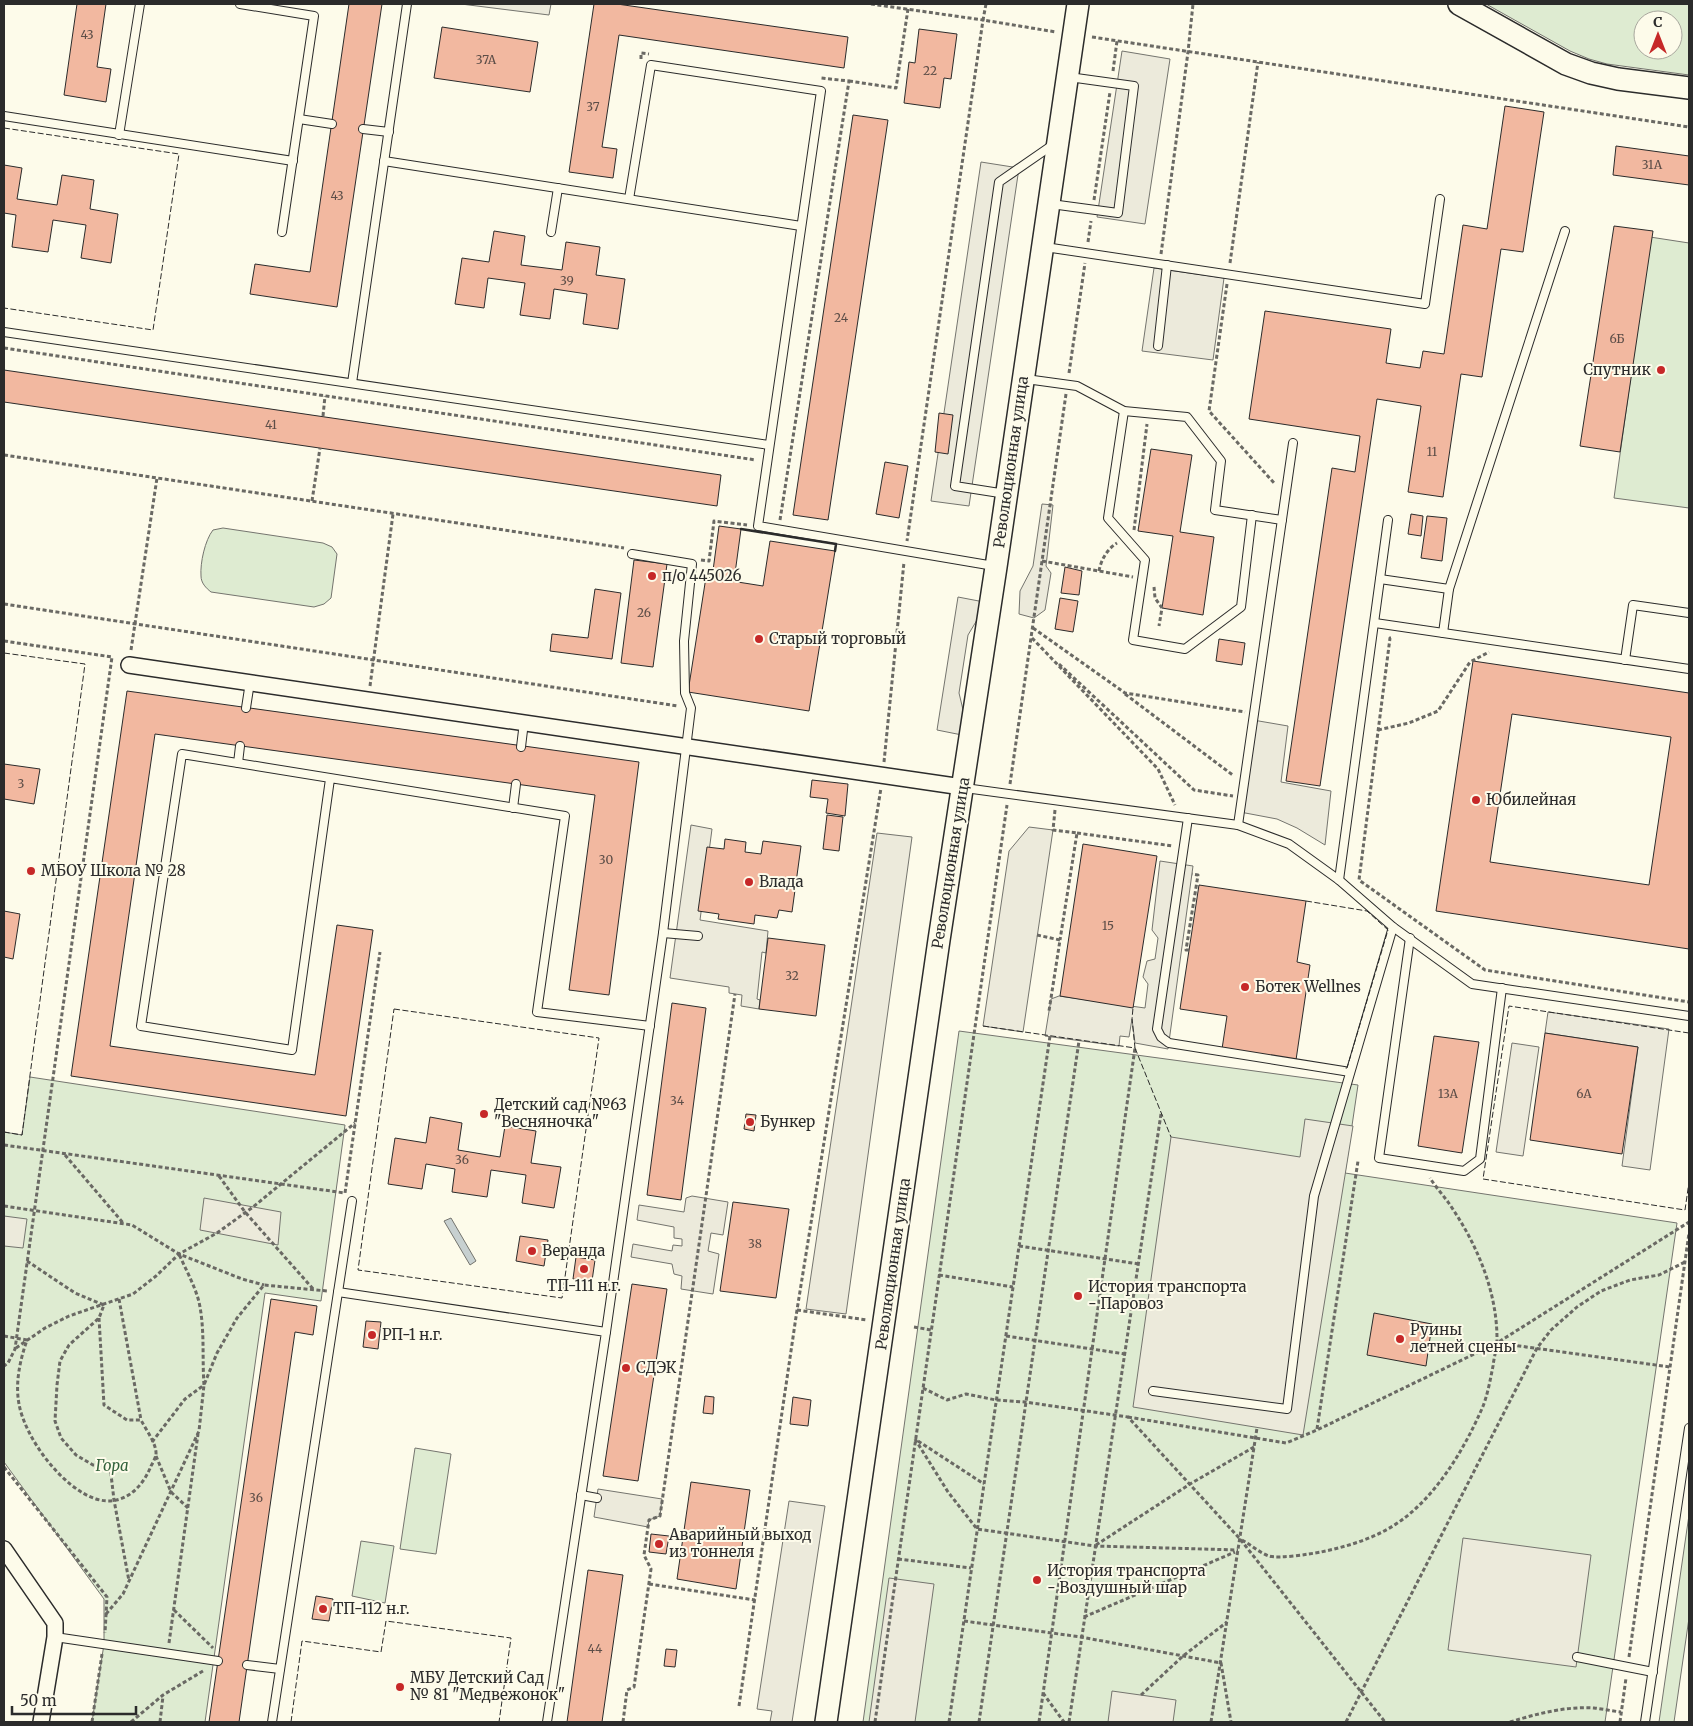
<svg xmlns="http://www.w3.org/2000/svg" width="1693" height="1726" font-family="Merriweather,serif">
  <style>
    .green { fill: #deebd1; stroke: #74746e; fill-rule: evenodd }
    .parking { fill: #eceadb; stroke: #74746e }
    .water { fill: #c7d0d0; stroke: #74746e }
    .building { fill: #f2b8a0; stroke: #2b2b2b; fill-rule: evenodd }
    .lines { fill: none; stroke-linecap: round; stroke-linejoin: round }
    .lane-casing { stroke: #2b2b2b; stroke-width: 10 }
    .street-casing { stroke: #2b2b2b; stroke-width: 18 }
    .secondary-casing { stroke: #2b2b2b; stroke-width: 24 }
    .path { stroke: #6a6964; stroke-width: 3; stroke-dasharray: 4 2.5; stroke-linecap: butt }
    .lane { stroke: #fdfbea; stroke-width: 8 }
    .street { stroke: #fdfbea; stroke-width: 15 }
    .secondary { stroke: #fdfbea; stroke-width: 21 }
    .fence { stroke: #2b2b2b; stroke-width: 1; stroke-dasharray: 6 2.5; stroke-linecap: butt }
    .wall { stroke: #2b2b2b; stroke-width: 2.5 }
    .poi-dot { fill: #c62828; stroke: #fdfbea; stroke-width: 2 }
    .labels { text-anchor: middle; stroke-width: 4; stroke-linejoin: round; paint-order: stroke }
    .number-label { font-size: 12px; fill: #5d4e48 }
    .poi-label { font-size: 15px; fill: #2b2b2b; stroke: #fdfbea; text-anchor: start }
    .street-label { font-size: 15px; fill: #2b2b2b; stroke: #fdfbea }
    .park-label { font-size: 15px; font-style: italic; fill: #34623c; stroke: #fdfbea }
  </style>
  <rect width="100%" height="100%" fill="#fdfbea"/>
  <g class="green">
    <path d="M1486,4H1689V75L1607,64L1589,59L1570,51ZM1643,20H1673V50H1643Z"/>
    <path d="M1650,237L1689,243V508L1614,498Z"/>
    <path d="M223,528L323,543L332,547L337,554L331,598L324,604L314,607L211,592C206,588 201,583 201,576C200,563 205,540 213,530Z"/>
    <path d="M959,1031L1358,1085L1345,1173L1677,1223L1605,1722H863Z"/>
    <path d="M30,1077L345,1125L321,1301L265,1293L205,1722H92L104,1644V1599L4,1462V1132L22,1135Z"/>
    <path d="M415,1448L451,1454L436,1554L400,1549Z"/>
    <path d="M1689,1515V1618L1674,1722H1659Z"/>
    <path d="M361,1541L394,1546L385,1603L352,1596Z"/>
  </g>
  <g class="parking">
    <path d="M461,4H551L549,15Z"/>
    <path d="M1122,51L1170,59L1145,224L1097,217Z"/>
    <path d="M981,162L1019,168L969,506L931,501Z"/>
    <path d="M1154,268L1224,278L1213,360L1142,351Z"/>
    <path d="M1042,504L1053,505L1046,566L1051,573L1045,610L1034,618L1019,614L1020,591L1033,566Z"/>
    <path d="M958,597L984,602L983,610L968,635L959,693L965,718L962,735L937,730Z"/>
    <path d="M1253,720L1288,726L1281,782L1331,791L1325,845L1297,828L1277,819L1240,812Z"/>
    <path d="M691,825L712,829L700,920L768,931L766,953L762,952L757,999L760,1000L759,1009L741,1006L742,995L729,993V987L670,978Z"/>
    <path d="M1029,827L1053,830L1023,1032L983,1026L1009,851Z"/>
    <path d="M877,833L912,837L846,1314L806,1309Z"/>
    <path d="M1160,861L1193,866L1168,1049L1135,1043L1132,1019L1129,1037L1120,1036L1119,1046L1045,1036L1051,999L1059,996L1145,1008L1148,984L1143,977L1147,961L1155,959L1158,938L1152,930Z"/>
    <path d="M1548,1012L1669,1029L1650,1170L1622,1166L1638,1047L1545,1033Z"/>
    <path d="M1512,1043L1539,1047L1523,1156L1496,1152Z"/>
    <path d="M1305,1119L1353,1126L1303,1435L1133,1407L1171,1137L1300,1157Z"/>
    <path d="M692,1196L728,1202L723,1235L711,1233L708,1251L719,1254L713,1294L681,1289L682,1276L674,1274L672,1264L631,1257L633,1244L672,1251L673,1245L682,1246V1239L674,1238V1227L637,1220L639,1205L684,1212L686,1198Z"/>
    <path d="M204,1198L281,1212L278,1245L200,1230Z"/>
    <path d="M4,1216L27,1219L23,1248L4,1246Z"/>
    <path d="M598,1489L662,1499L660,1516L649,1520L648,1527L594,1517Z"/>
    <path d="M789,1501L825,1506L792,1722H770L772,1711L757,1709Z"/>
    <path d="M1463,1538L1591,1555L1576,1667L1448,1650Z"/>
    <path d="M889,1578L934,1584L915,1722H869Z"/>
    <path d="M1112,1691L1176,1700L1173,1722H1108Z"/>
  </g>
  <path class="water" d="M451,1218L476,1261L470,1265L444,1221Z"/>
  <g class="building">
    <path d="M77,4H106L97,67L111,69L106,102L64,95Z"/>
    <path d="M349,4H382L337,307L250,294L255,264L310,272Z"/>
    <path d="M594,4H617L848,37L844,68L619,35L602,147L617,149L613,178L569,172Z"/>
    <path d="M442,27L538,42L530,92L434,78Z"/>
    <path d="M919,29L957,34L951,79L944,78L940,108L904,103L909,62L915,63Z"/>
    <path d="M1505,106L1544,112L1523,252L1501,249L1482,377L1461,374L1443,497L1408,492L1421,406L1377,399L1320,786L1286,781L1332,468L1355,472L1360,436L1249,419L1265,311L1391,329L1386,363L1420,368L1423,351L1444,354L1463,225L1487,229Z"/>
    <path d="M853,115L888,120L828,520L793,515Z"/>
    <path d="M1616,146L1689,156V185L1613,175Z"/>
    <path d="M4,165L22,168L17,199L57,205L62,175L94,180L90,209L118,214L111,263L81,258L86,225L53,220L48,252L12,247L16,215L4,213Z"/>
    <path d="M1614,226L1653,231L1620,452L1580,446Z"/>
    <path d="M494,231L525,236L521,265L562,270L566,242L600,247L596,275L625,279L618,329L583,324L587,294L554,289L550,319L520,315L525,283L488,278L484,308L455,304L462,258L489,262Z"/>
    <path d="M4,370L721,475L717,506L4,402Z"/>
    <path d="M939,413L953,415L948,454L935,452Z"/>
    <path d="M1151,449L1192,455L1180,532L1214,537L1203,615L1162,608L1173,536L1138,531Z"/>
    <path d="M885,462L908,466L899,518L876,514Z"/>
    <path d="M1411,514L1423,516L1421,536L1408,534Z"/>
    <path d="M1427,516L1447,518L1442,561L1421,558Z"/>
    <path d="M719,526L741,529L734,581L712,578Z"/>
    <path d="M770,541L835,551L809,711L688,692L706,577L763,586Z"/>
    <path d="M634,560L667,564L653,667L621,663Z"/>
    <path d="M1065,567L1082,571L1079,595L1061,593Z"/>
    <path d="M595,589L621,593L612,659L550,651L552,634L588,638Z"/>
    <path d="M1060,598L1078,601L1073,632L1055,629Z"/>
    <path d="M1219,639L1245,643L1242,665L1216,661Z"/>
    <path d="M1473,661L1689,693V949L1436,911ZM1512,714L1671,737L1649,885L1490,862Z"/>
    <path d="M127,691L639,762L609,995L569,990L595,795L155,734L110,1046L315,1075L337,925L373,930L346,1116L71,1076Z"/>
    <path d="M4,764L40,769L34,804L4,799Z"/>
    <path d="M812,780L848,784L845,816L826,813L828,799L810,797Z"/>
    <path d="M827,815L843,817L839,851L823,849Z"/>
    <path d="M725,839L746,842L745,852L761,854L763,841L801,846L792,912L779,910L777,918L755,915L754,924L718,919L719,914L698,911L707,847L724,849Z"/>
    <path d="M1083,844L1157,856L1133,1008L1060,996Z"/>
    <path d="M1199,885L1306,901L1297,962L1310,965L1296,1060L1222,1049L1227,1016L1180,1009Z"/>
    <path d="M4,911L20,914L13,959L4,957Z"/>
    <path d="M768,938L825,945L816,1016L759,1009Z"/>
    <path d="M672,1003L706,1008L681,1200L647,1195Z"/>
    <path d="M1545,1033L1638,1047L1622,1154L1530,1140Z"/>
    <path d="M1434,1036L1479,1042L1462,1153L1418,1146Z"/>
    <path d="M746,1114L756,1115L754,1131L744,1129Z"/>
    <path d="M430,1117L462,1123L458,1150L500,1157L505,1126L536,1131L531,1163L561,1167L554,1208L522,1203L526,1175L491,1170L487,1197L452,1192L455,1169L426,1164L422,1189L388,1184L395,1138L426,1143Z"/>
    <path d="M733,1202L789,1209L776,1298L720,1291Z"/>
    <path d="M520,1236L548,1240L544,1266L516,1261Z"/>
    <path d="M576,1257L595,1260L592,1281L573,1279Z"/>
    <path d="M632,1284L667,1289L638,1481L603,1476Z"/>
    <path d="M271,1299L317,1306L313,1335L295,1332L239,1722H209Z"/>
    <path d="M1374,1313L1432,1324L1426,1366L1367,1355Z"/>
    <path d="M366,1321L381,1322L378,1349L363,1347Z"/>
    <path d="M705,1396L714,1397L713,1414L703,1413Z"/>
    <path d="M793,1397L811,1400L808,1426L790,1424Z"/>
    <path d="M691,1482L750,1490L736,1589L677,1579Z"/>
    <path d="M651,1534L669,1536L666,1554L649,1552Z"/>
    <path d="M588,1570L623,1575L602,1722H567Z"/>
    <path d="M316,1596L333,1599L329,1621L312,1619Z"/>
    <path d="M666,1649L677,1650L675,1667L664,1666Z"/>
  </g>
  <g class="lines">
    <g class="lane-casing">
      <g id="lane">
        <path d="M240,4L314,16L282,232"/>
        <path d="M4,116L293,161"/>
        <path d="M299,119L332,124"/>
        <path d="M363,129L389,132"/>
        <path d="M119,135L140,4"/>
        <path d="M384,161L801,226"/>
        <path d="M629,199L651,65L821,91L758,526L994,566"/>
        <path d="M1051,204L1118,213L1134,86L1069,77"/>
        <path d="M551,232L558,188"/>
        <path d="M1045,247L1425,304L1440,199"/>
        <path d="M4,332L769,445"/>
        <path d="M1158,346L1167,265"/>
        <path d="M1026,379L1077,386L1124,411L1187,417L1221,461L1215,510L1282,520"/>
        <path d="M352,383L407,4"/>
        <path d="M1124,411L1108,518L1145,560L1133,640L1185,649L1241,607L1252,515"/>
        <path d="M1006,494L955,486L999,182L1054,144"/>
        <path d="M1380,579L1449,589"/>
        <path d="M1375,623L1689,669"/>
        <path d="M1443,633L1449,589L1565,231"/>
        <path d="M1625,660L1633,605L1689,613"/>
        <path d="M246,708L250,682"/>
        <path d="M521,747L524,722"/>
        <path d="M238,763L240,746"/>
        <path d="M330,779L292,1050L141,1026L182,754L565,816L537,1012L650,1026"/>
        <path d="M965,788L1238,825L1289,844L1339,880L1393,927L1472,984L1689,1016"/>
        <path d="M513,808L516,784"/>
        <path d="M1188,818L1157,1029L1161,1037L1169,1043L1350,1072"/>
        <path d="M1238,825L1293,443"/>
        <path d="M1339,880L1388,520"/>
        <path d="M663,933L698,936"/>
        <path d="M1410,938L1379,1158L1464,1171L1480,1159L1502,988"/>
        <path d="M338,1292L606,1332L547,1722"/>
        <path d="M606,1332L663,933L691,708L685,693L684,641L692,564L632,554"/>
        <path d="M1153,1391L1287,1409L1314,1196L1393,927"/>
        <path d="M581,1495L597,1498"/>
        <path d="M55,1637L218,1661"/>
        <path d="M1577,1657L1653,1672"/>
        <path d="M247,1665L280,1669"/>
        <path d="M272,1722L352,1201"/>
        <path d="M1645,1722L1689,1428"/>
      </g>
    </g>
    <g class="street-casing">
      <g id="street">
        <path d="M129,665L962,787"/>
        <path d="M4,1549L55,1623V1637L41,1722"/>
      </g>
    </g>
    <g class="secondary-casing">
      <g id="secondary">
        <path d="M1459,4L1566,64L1591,73L1618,79L1689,88"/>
        <path d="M826,1722L939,940L996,567L1078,4"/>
      </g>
    </g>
    <g class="path">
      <path d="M871,4L983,20L907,541"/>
      <path d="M986,4L983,20L1056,32"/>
      <path d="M1092,37L1689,127"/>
      <path d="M641,59V53L649,54"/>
      <path d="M1113,71L1117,41"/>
      <path d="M849,81L896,88L908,9"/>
      <path d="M1094,200L1110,92"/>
      <path d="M1088,242L1091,221"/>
      <path d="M1161,254L1188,52L1193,4"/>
      <path d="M1230,263L1258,62"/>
      <path d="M1227,284L1209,411L1275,484"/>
      <path d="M4,348L756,460"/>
      <path d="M1069,373L1085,263"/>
      <path d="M323,416L325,396"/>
      <path d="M4,455L624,548"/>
      <path d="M312,501L320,448"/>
      <path d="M780,520L849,81L821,78"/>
      <path d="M1134,530L1147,424"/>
      <path d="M701,560L709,561L714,521L747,525"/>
      <path d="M1042,561L1133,577"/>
      <path d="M1099,571C1101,560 1107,549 1117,543"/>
      <path d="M1154,587L1155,598L1162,608L1159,626"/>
      <path d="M4,604L678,706"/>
      <path d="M1033,628L1125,693L1245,712"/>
      <path d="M1032,638L1158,769L1175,805"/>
      <path d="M1391,638H1390L1359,880L1485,970L1689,1002"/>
      <path d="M4,641L112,657L15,1349L8,1363L4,1366"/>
      <path d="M131,650L157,478"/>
      <path d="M1059,664L1194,790L1233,796"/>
      <path d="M370,686L393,514"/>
      <path d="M1125,694L1234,776"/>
      <path d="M1378,730L1409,723L1438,711L1470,662L1489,652"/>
      <path d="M884,762L904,562"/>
      <path d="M1010,784L1066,394"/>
      <path d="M1055,810L1053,830L1077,833L1060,940"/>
      <path d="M1077,833L1173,846"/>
      <path d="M1037,935L1060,940L1049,1011"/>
      <path d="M1189,950H1186L1198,875L1192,874"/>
      <path d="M4,1145L345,1193L380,952"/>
      <path d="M65,1155L124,1224"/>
      <path d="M219,1176L245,1212L314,1290"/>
      <path d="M4,1206L132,1225L179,1254L242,1279L264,1285"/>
      <path d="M1019,1246L1139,1264"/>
      <path d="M27,1261L75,1293L104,1305L99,1318L69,1345L60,1361L57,1385L55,1421L61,1438L76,1455L93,1465L110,1466L114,1500L129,1581"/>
      <path d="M939,1275L1013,1287"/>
      <path d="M119,1299L141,1420"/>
      <path d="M797,1310L867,1320"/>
      <path d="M914,1327L931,1330"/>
      <path d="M4,1336L27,1340C20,1360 15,1383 19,1404C25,1438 62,1488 96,1499C122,1507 142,1489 151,1466C153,1463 155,1458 156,1455C157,1444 146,1430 141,1420H127L104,1405L99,1318"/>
      <path d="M1006,1336L1125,1354"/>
      <path d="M1498,1343L1670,1367"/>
      <path d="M16,1348L45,1328L69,1316L133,1294L156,1276L179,1254L217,1233L253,1207L355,1123"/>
      <path d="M923,1388L947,1400L966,1394L996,1400L1025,1402L1128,1417L1240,1539L1385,1722"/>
      <path d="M1128,1417L1286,1443L1317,1430L1497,1343L1689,1222"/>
      <path d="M1317,1429L1358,1161"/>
      <path d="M915,1439L948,1492L977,1529L1095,1546L1238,1550"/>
      <path d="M918,1441L984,1484"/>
      <path d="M152,1442L185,1399L204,1385C202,1358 205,1329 199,1302C195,1286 186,1270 179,1254"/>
      <path d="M156,1456L171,1492L188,1508"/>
      <path d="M4,1467L107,1597L105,1633"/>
      <path d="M1242,1540C1251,1545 1260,1553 1269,1556C1279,1559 1310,1554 1321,1552C1349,1546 1376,1538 1399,1522C1435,1497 1462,1453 1480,1413C1487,1399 1490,1381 1493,1366C1494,1357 1497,1348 1497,1339C1497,1290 1476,1242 1448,1202C1442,1194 1435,1186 1430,1178"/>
      <path d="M1096,1545L1190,1484L1254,1447"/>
      <path d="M898,1559L971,1568"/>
      <path d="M649,1584L755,1600"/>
      <path d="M174,1610L213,1648"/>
      <path d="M106,1614L123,1594L199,1431L204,1385L217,1353L237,1318L264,1285L327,1291"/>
      <path d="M1084,1617L1235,1552"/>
      <path d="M964,1621L1081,1637L1221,1663L1231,1722"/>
      <path d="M169,1643L198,1434"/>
      <path d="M1629,1657L1689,1233"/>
      <path d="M1043,1693L1064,1722"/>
      <path d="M1141,1695L1183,1656L1227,1622"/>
      <path d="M739,1706L797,1310L881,788"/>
      <path d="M92,1722L102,1654"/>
      <path d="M131,1722L163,1695L203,1671"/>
      <path d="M160,1722L163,1696"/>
      <path d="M623,1722L627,1690L634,1687L651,1569L644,1555L649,1520L660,1516L735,994"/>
      <path d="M875,1722L1007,805"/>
      <path d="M949,1722L1050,1036"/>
      <path d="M979,1722L1079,1041"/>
      <path d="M1039,1722L1135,1048"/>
      <path d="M1069,1722L1161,1114"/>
      <path d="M1211,1722L1257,1428"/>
      <path d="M1346,1722L1537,1348L1551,1330L1577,1307L1601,1291L1630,1280L1659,1275L1685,1262"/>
      <path d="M1510,1722C1536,1714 1566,1706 1594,1708C1603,1709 1612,1711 1621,1712"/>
      <path d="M1620,1722L1626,1678"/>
    </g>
    <use href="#lane" class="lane"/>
    <use href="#street" class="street"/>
    <use href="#secondary" class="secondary"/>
    <g class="fence">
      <path d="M4,128L179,154L153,330L4,308"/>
      <path d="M4,653L85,664L22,1135L4,1132"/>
      <path d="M1306,901L1367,911L1388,930L1347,1068H1343"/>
      <path d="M394,1009L599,1038L562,1298L358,1270Z"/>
      <path d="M983,1026L1135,1048L1132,1019L1133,1008"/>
      <path d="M1689,1033L1509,1006L1483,1179L1685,1210L1689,1182"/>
      <path d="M1135,1048L1171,1137"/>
      <path d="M291,1722L302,1641L381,1652L386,1621L511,1638L499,1722"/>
    </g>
    <path class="wall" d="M741,529L836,544L835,551"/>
  </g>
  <g class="poi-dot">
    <circle cx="1661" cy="370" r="5"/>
    <circle cx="652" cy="576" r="5"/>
    <circle cx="759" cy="639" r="5"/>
    <circle cx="1476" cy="800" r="5"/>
    <circle cx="31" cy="871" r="5"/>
    <circle cx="749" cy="882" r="5"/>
    <circle cx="1245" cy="987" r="5"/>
    <circle cx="484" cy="1114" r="5"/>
    <circle cx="750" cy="1122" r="5"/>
    <circle cx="532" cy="1251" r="5"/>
    <circle cx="584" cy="1269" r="5"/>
    <circle cx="1078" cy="1296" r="5"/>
    <circle cx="372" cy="1335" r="5"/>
    <circle cx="1400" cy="1339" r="5"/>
    <circle cx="626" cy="1368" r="5"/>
    <circle cx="659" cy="1544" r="5"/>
    <circle cx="1037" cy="1580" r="5"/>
    <circle cx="323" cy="1609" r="5"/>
    <circle cx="400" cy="1687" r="5"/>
  </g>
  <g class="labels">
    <g class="number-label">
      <text x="87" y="39">43</text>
      <text x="486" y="64">37А</text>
      <text x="930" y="75">22</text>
      <text x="593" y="111">37</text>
      <text x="1652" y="169">31А</text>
      <text x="337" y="200">43</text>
      <text x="567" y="285">39</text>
      <text x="841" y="322">24</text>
      <text x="1617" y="343">6Б</text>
      <text x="271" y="429">41</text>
      <text x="1432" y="456">11</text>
      <text x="644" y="617">26</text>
      <text x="21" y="788">3</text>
      <text x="606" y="864">30</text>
      <text x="1108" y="930">15</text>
      <text x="792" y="980">32</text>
      <text x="1448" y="1098">13А</text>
      <text x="1584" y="1098">6А</text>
      <text x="677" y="1105">34</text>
      <text x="462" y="1164">36</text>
      <text x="755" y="1248">38</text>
      <text x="256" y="1502">36</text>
      <text x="595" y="1653">44</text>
    </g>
    <g class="poi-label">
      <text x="1651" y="375" text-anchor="end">Спутник</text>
      <text x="662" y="581">п/о 445026</text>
      <text x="769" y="644">Старый торговый</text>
      <text x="1486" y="805">Юбилейная</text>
      <text x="41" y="876">МБОУ Школа № 28</text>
      <text x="759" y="887">Влада</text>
      <text x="1255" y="992">Ботек Wellnes</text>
      <text x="494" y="1110">Детский сад №63<tspan x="494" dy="17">"Весняночка"</tspan></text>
      <text x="760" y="1127">Бункер</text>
      <text x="542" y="1256">Веранда</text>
      <text x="584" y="1291" text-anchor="middle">ТП-111 н.г.</text>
      <text x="1088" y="1292">История транспорта<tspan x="1088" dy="17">- Паровоз</tspan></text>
      <text x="1410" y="1335">Руины<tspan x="1410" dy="17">летней сцены</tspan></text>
      <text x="382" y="1340">РП-1 н.г.</text>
      <text x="636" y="1373">СДЭК</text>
      <text x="669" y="1540">Аварийный выход<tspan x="669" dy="17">из тоннеля</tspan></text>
      <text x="1047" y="1576">История транспорта<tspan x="1047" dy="17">- Воздушный шар</tspan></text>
      <text x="333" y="1614">ТП-112 н.г.</text>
      <text x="410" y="1683">МБУ Детский Сад<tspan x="410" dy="17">№ 81 "Медвежонок"</tspan></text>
    </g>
    <g class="street-label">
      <text transform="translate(1011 462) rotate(-82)" y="5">Революционная улица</text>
      <text transform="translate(951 863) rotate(-81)" y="5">Революционная улица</text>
      <text transform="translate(893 1264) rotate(-82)" y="5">Революционная улица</text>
    </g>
    <g class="park-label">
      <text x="112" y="1471">Гора</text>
    </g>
  </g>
  <rect width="1693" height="1726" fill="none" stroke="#2b2b2b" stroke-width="10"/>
  <g transform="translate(1658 35)"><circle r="24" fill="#fdfbea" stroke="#a9a89e"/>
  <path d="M0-4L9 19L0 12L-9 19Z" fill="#c62828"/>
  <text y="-8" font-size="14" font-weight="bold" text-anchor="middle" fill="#2b2b2b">С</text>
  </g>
  <path d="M12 1706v8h124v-8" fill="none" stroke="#2b2b2b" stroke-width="2.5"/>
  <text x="20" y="1706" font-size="15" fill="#2b2b2b" stroke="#fdfbea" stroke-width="4" paint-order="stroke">50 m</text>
</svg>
